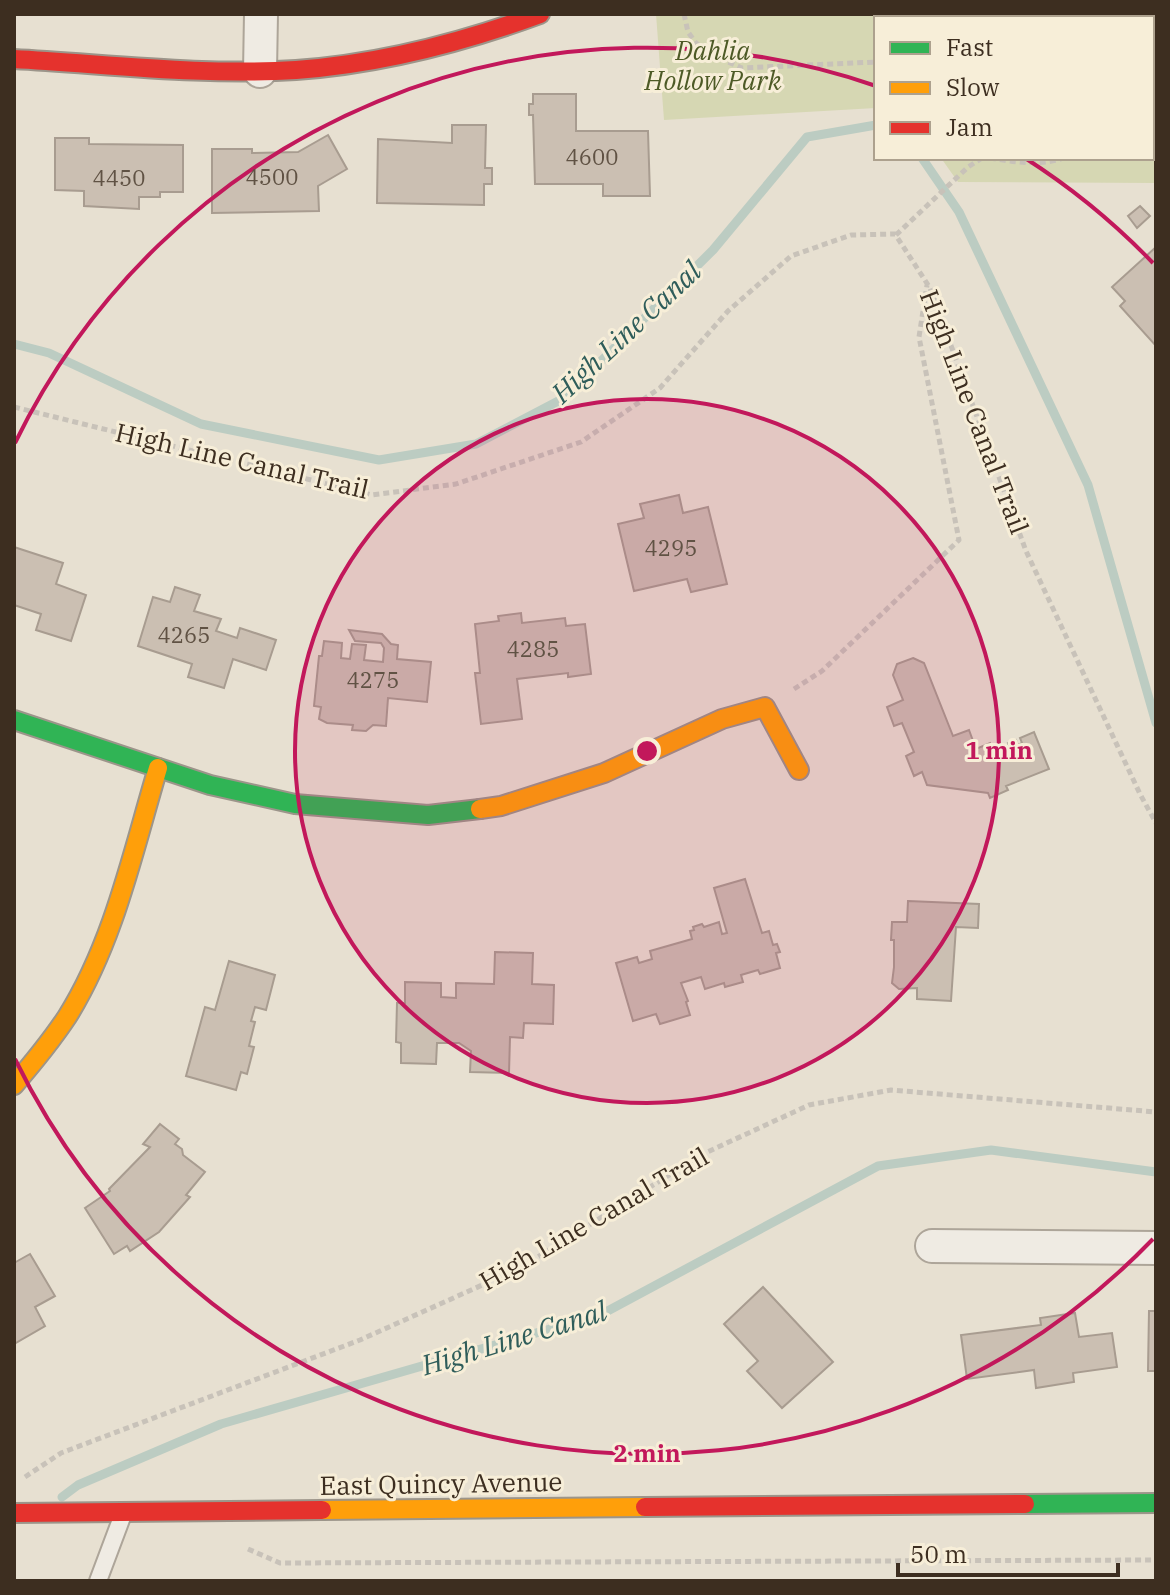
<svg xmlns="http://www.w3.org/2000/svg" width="1170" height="1595" font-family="'IBM Plex Serif',serif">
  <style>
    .green { fill: #d6d7b3 }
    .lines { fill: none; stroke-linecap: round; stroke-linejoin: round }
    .stream { stroke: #bcccc2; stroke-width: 9 }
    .building { fill: #cbbfb2; stroke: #a89c90; stroke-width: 2 }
    .lane-casing { stroke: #ada599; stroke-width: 20 }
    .street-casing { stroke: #ada599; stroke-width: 36 }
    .fast-casing { stroke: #9c958a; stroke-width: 22 }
    .slow-casing { stroke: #9c958a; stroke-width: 22 }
    .jam-casing { stroke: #9c958a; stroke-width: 22 }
    .path { stroke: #c8c2b9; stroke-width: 5; stroke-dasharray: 6 4; stroke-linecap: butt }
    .lane { stroke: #efebe3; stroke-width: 16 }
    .street { stroke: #efebe3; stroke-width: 32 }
    .fast { stroke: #30b455; stroke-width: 18 }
    .slow { stroke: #ff9f0a; stroke-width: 18 }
    .jam { stroke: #e5322d; stroke-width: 18 }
    .ring { fill: none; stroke: #c2185b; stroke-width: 4 }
    .labels { text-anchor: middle; stroke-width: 6; stroke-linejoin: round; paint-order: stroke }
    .number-label { font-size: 22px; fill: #605244 }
    .park-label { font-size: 26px; font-style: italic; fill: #4d5a26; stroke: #f7eed8 }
    .street-label { font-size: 26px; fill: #3d2e20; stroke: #f7eed8 }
    .water-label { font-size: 28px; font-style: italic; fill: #2f5d5a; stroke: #f7eed8 }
    .centre { fill: #c2185b; stroke: #f7eed8; stroke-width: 4 }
    .ring-label { font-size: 24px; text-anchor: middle; font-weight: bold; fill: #c2185b; stroke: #f7eed8; stroke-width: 6; stroke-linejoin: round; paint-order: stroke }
  </style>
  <rect width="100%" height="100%" fill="#e7e0d1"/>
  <path class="green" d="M656,14H1156V183L958,182L941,158H1152V18H876V108L664,120Z"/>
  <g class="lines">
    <g class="stream">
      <path d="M922,158L959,212L1088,485L1156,723"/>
      <path d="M14,344L49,353L201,424L379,460L476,444L564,398L713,250L807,137L876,125"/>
      <path d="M62,1497L78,1485L221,1424L602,1314L878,1166L991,1150L1156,1172"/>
    </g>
  </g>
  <g class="building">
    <path d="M533,94H576V131H648L650,196H603V184H535L533,115H529V104H533Z"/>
    <path d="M452,125H486L485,168H492V184H484V205L377,203L378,139L452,143Z"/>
    <path d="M328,135L347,169L318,186L319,211L212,213V149H252V153L298,152Z"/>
    <path d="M55,138H89V144L183,145V192H160V197H139V209L84,206V191L55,190Z"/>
    <path d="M1140,206L1150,216L1137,228L1128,216Z"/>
    <path d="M1156,247V346L1120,306L1125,301L1112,287Z"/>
    <path d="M679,495L683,513L708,507L727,584L691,592L687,579L634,591L618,524L644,518L640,504Z"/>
    <path d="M14,547L63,563L56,584L86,595L71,641L36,630L41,614L14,605Z"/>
    <path d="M175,587L200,595L194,611L221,619L216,631L237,638L240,628L276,640L266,670L233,659L224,688L188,677L192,664L138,646L153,597L170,602Z"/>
    <path d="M521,613L522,623L565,618L566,626L585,624L591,674L568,677V673L517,679L522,719L481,724L475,673H480L475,624L499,621L498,616Z"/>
    <path d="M349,630L382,634L391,644L398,645L397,659L431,662L427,702L388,698L386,726L373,725L366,731L352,730L353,725L327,723L319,719L321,707L314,706L319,656H322L324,641L342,643L341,658L350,659L352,644L366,645L364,660L383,662L384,648L381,643L355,641Z"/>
    <path d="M913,658L924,663L953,736L969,730L976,749L990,743L994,756L997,755L995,748L1004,745L1006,750L1010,749L1008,743L1016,740L1018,745L1022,743L1020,738L1034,732L1049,769L1006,786L1008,790L990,798L988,793L927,785L922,772L914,776L906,756L914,752L902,723L894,726L887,707L903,700L893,675L897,664Z"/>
    <path d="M745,879L762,933L769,931L773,945L777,944L780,952L776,953L780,968L760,974L758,970L741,975L743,982L725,987L724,983L705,989L701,977L681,983L688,1001L686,1002L690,1015L660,1024L656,1014L633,1021L616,963L637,957L639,963L652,959L650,951L692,939L690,931L694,930L693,927L702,924L704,927L719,922L722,934L727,933L714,888Z"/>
    <path d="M908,901L979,904L978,928L956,927L951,1001L917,999V988L899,989L892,983L894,967V940H891L892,922H907Z"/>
    <path d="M495,952L533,953L532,984L554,985L553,1024L524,1023L523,1038L510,1037L509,1073L470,1072L471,1051L459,1043H437L436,1064L401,1063V1043L396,1042L397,1003H405V982L441,983V997L456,998V983L494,984Z"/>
    <path d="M229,961L275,975L266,1010L255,1007L251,1021L255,1022L249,1046L254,1047L247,1074L241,1072L236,1090L186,1076L205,1007L215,1010Z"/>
    <path d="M160,1124L179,1139L175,1144L182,1149L183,1155L205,1172L186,1195L190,1197L159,1232L130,1251L127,1246L114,1254L85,1208L110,1191L109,1189L150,1147L143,1144Z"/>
    <path d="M30,1254L55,1296L35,1307L45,1326L14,1344V1263Z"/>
    <path d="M763,1287L833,1362L782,1408L747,1371L758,1361L724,1324Z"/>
    <path d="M1149,1311H1156V1371H1148Z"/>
    <path d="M1075,1313L1079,1337L1112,1333L1117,1367L1073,1373L1074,1382L1036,1388L1034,1370L967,1379L961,1335L1041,1325L1040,1318Z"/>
  </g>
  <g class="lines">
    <g class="lane-casing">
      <path id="lane" d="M98,1581L122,1517"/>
    </g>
    <g class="street-casing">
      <g id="street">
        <path d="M260,71L261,14"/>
        <path d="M932,1246L1156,1248"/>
      </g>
    </g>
    <g class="fast-casing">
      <g id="fast">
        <path d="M14,720L210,785L295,804L428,815L480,809"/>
        <path d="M1025,1504L1156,1503"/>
      </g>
    </g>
    <g class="slow-casing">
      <g id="slow">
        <path d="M480,809L501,806L604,773L722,719L765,707L799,770"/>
        <path d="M14,1085C33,1063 51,1041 67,1017C114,942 133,851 158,768"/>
        <path d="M322,1510L645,1507"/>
      </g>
    </g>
    <g class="jam-casing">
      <g id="jam">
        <path d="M14,59C107,64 202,76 296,70C380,64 461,43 540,14"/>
        <path d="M645,1507L1025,1504"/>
        <path d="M14,1513L322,1510"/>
      </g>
    </g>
    <g class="path">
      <path d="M684,14L688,32L696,43L712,55L742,68L876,62"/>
      <path d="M1152,124L1156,122"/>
      <path d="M990,158C1015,162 1040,166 1064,158"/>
      <path d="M896,235L968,167L982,158"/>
      <path d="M14,407L372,495L456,484L581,442L660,388L728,311L791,256L851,235L895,234L930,288L1026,551L1140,794L1156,823"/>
      <path d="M794,689L822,671L959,540L919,337L927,285"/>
      <path d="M25,1477L61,1453L360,1340L520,1268L703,1154L809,1105L891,1090L1156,1112"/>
      <path d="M248,1549L280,1563L1156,1560"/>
    </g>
    <use href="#lane" class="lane"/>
    <use href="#street" class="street"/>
    <use href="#fast" class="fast"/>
    <use href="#slow" class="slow"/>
    <use href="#jam" class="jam"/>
  </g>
  <circle cx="647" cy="751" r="352" fill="#c2185b" fill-opacity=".12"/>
  <g class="ring">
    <circle cx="647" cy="751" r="352"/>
    <path d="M1153 1239A703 703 0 0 1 15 1059M15 443A703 703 0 0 1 876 86M1025 158A703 703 0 0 1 1153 263"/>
  </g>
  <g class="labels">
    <g class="number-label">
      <text x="592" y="165">4600</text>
      <text x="272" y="185">4500</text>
      <text x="119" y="186">4450</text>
      <text x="671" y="556">4295</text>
      <text x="184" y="643">4265</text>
      <text x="533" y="657">4285</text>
      <text x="373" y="688">4275</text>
    </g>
    <g class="park-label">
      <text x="713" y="60">Dahlia<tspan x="713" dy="30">Hollow Park</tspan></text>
    </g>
    <g class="street-label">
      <text transform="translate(974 412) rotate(69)" y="9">High Line Canal Trail</text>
      <text transform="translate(242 461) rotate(13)" y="9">High Line Canal Trail</text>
      <text transform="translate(594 1219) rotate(-30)" y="9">High Line Canal Trail</text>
      <text transform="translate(441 1484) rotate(-1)" y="9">East Quincy Avenue</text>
    </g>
    <g class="water-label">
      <text transform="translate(626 332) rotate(-43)" y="10">High Line Canal</text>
      <text transform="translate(514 1338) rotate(-17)" y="10">High Line Canal</text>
    </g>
  </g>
  <circle cx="647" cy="751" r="12" class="centre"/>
  <g class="ring-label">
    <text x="999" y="759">1 min</text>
    <text x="647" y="1462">2 min</text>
  </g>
  <rect width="1170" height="1595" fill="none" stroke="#3d2e20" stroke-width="32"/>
  <rect x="874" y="16" width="280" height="144" fill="#f7eed8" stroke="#ada18e" stroke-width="2"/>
  <rect x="890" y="42" width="40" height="12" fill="#30b455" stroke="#ada18e" stroke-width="2"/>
  <text x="946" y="56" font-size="24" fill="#3d2e20">Fast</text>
  <rect x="890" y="82" width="40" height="12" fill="#ff9f0a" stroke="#ada18e" stroke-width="2"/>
  <text x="946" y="96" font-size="24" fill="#3d2e20">Slow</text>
  <rect x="890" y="122" width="40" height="12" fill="#e5322d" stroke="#ada18e" stroke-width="2"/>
  <text x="946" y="136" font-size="24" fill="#3d2e20">Jam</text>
  <path d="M898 1563v12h220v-12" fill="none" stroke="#3d2e20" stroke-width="4"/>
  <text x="910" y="1563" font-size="24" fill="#3d2e20" stroke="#f7eed8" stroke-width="6" paint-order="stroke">50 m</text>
</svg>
